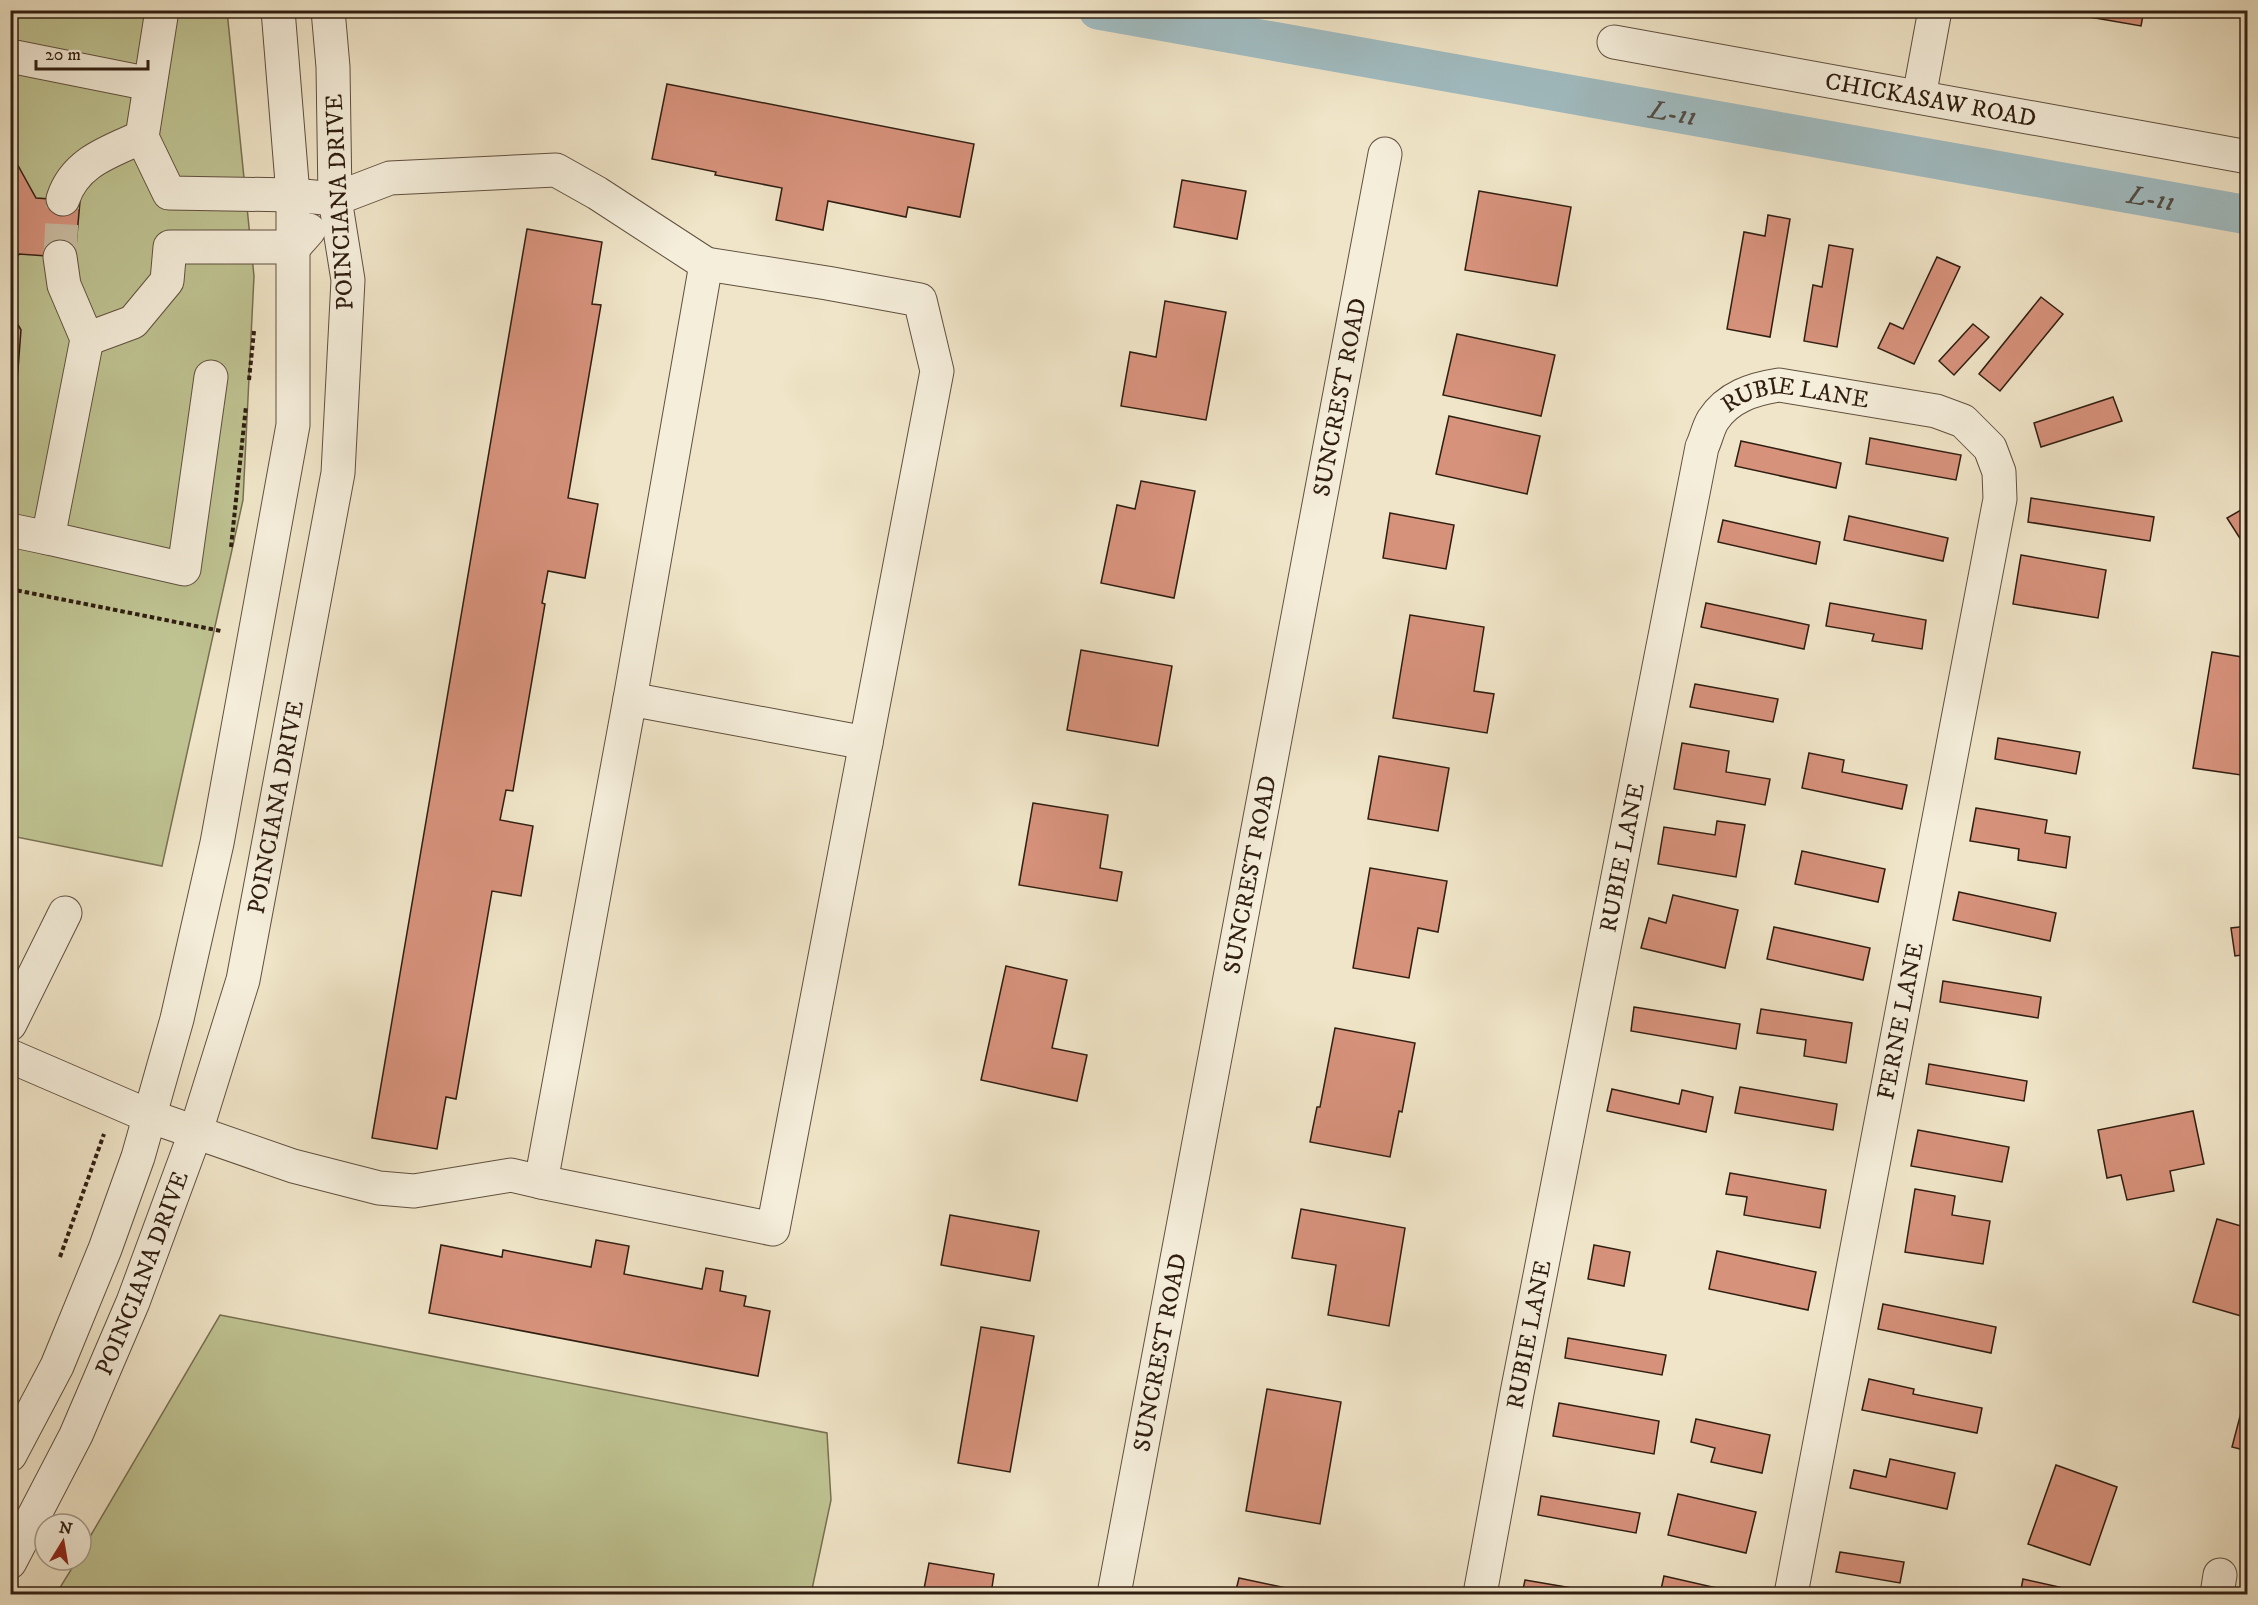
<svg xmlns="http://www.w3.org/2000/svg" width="2258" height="1605" font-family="'IM FELL DW Pica',serif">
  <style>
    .green { fill: #bfc392; stroke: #787052; stroke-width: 1.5 }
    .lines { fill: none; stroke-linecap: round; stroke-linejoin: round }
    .canal { stroke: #a1bcc1; stroke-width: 39 }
    .building { fill: #d7927c; stroke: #301e11; stroke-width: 1.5 }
    .minor-tunnel { stroke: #cabda3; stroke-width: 33; stroke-dasharray: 33 16; stroke-linecap: butt }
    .minor-casing { stroke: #60503f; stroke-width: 35 }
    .path { stroke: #301e11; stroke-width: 4; stroke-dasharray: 4.5 3; stroke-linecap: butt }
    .minor { stroke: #f5eedb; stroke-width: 33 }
    .labels { text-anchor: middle; stroke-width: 4.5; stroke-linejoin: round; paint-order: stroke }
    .street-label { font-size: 24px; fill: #301e11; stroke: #f5eedb }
    .water-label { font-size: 26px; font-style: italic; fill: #524d46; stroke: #f5eedb }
  </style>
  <rect width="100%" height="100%" fill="#f0e5c8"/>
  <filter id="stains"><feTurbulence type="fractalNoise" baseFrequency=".00333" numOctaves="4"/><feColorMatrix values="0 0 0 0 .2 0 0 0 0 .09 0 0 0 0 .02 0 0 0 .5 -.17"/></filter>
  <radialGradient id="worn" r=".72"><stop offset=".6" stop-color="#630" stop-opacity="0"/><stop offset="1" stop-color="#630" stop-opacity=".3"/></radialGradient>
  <g class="green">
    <path d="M10,11H227L254,276L243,500L162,866L11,836Z"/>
    <path d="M220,1315L827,1433L831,1500L811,1594H56L77,1560H81V1552Z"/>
  </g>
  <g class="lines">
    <path class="canal" id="s1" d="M1098,10L2248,215"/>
  </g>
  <g class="building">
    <path d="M2061,10H2144L2141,26L2061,12Z"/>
    <path d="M667,84L974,144L960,217L908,207L906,217L828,201L823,230L776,220L782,188L715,175L716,172L652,159Z"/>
    <path d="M10,151L36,198L80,201L75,258L19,254L10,267Z"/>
    <path d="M1182,180L1246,191L1237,239L1174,227Z"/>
    <path d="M1479,191L1571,207L1557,286L1465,270Z"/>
    <path d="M1768,215L1790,219L1770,337L1727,329L1744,232L1765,236Z"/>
    <path d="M527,229L602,242L592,304L601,305L568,498L598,504L585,578L548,571L542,603L545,604L513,791L506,790L500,820L533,826L521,896L492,891L456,1099L446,1097L437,1149L372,1138Z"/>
    <path d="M1829,245L1853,249L1837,347L1804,341L1813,285L1822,287Z"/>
    <path d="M1937,257L1960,267L1914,364L1878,348L1890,323L1903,329Z"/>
    <path d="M2041,297L2063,314L2000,391L1979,374Z"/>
    <path d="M1165,301L1226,312L1206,420L1121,406L1130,352L1156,357Z"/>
    <path d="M10,311L21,330L16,395H10Z"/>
    <path d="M1973,324L1989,337L1954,375L1939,361Z"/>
    <path d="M1457,334L1555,355L1541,416L1443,395Z"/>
    <path d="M2113,397L2122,421L2041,447L2034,423Z"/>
    <path d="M1449,416L1540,436L1527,494L1436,474Z"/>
    <path d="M1870,438L1961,455L1956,480L1866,464Z"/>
    <path d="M1741,441L1841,463L1836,488L1735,466Z"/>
    <path d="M1141,481L1195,491L1174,598L1101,583L1117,505L1135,509Z"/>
    <path d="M2031,498L2154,517L2150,541L2028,522Z"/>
    <path d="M2248,506V551L2227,518Z"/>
    <path d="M1390,513L1454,525L1446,569L1383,558Z"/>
    <path d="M1849,516L1948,538L1943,561L1844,540Z"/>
    <path d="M1723,520L1820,542L1816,564L1718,542Z"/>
    <path d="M2021,555L2106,570L2098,618L2013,604Z"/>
    <path d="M1706,603L1809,625L1804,649L1701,627Z"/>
    <path d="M1830,603L1926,620L1922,649L1872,641L1874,634L1826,626Z"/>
    <path d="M1410,615L1484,627L1474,691L1494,694L1487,733L1393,718Z"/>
    <path d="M1081,650L1172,666L1158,746L1067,730Z"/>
    <path d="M2212,652L2248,658V776L2193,768Z"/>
    <path d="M1695,684L1778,699L1773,722L1690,707Z"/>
    <path d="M1998,738L2080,752L2076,774L1995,759Z"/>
    <path d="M1682,743L1729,751L1726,772L1770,779L1765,805L1674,789Z"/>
    <path d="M1809,753L1844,760L1842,772L1907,785L1902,809L1802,788Z"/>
    <path d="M1379,756L1449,768L1438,831L1368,819Z"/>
    <path d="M1033,803L1108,815L1100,868L1122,872L1117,901L1019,885Z"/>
    <path d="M1976,808L2047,820L2045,833L2070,837L2066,868L2018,860L2019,849L1970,841Z"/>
    <path d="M1717,821L1745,825L1736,877L1658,864L1664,827L1715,835Z"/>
    <path d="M1802,851L1885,869L1878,902L1795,884Z"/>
    <path d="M1370,868L1447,881L1438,932L1418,928L1409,978L1353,968Z"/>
    <path d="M1959,892L2056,913L2050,941L1953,920Z"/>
    <path d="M1673,895L1738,910L1725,968L1641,948L1649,918L1666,923Z"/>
    <path d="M2248,926V954L2235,956L2231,928Z"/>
    <path d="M1774,927L1870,948L1863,980L1767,959Z"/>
    <path d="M2248,957V990L2242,958Z"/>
    <path d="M1006,966L1067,980L1052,1048L1087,1055L1077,1101L981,1080Z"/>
    <path d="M1943,981L2041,997L2038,1018L1940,1002Z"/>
    <path d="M1634,1007L1740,1024L1736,1049L1631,1031Z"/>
    <path d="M1761,1009L1852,1023L1846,1063L1804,1056L1806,1040L1757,1033Z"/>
    <path d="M1335,1028L1415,1043L1402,1112L1399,1111L1390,1157L1310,1142L1317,1107H1320Z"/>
    <path d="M1929,1064L2027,1081L2024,1101L1926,1084Z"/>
    <path d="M1740,1087L1837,1104L1833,1130L1735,1113Z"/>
    <path d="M1612,1089L1679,1104L1682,1090L1713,1097L1706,1132L1607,1111Z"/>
    <path d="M2193,1111L2204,1164L2170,1171L2174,1191L2127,1200L2121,1175L2107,1178L2098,1130Z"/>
    <path d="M1918,1130L2009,1147L2002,1182L1911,1166Z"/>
    <path d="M1730,1173L1826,1190L1820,1228L1744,1215L1747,1197L1726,1194Z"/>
    <path d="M1915,1189L1955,1196L1952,1215L1990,1221L1983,1264L1905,1252Z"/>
    <path d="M1301,1209L1405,1228L1389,1326L1328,1315L1336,1265L1292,1258Z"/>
    <path d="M950,1215L1039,1231L1030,1281L941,1265Z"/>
    <path d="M2217,1219L2248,1228V1318L2193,1302Z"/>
    <path d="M596,1240L629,1246L624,1274L702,1289L706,1268L723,1271L720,1291L746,1296L744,1306L770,1311L758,1376L429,1313L441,1245L502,1257L503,1250L591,1267Z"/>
    <path d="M1594,1245L1630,1252L1624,1286L1588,1279Z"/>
    <path d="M1717,1251L1816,1272L1808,1310L1709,1289Z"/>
    <path d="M1883,1304L1996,1327L1991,1353L1878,1329Z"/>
    <path d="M981,1327L1034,1336L1010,1472L958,1463Z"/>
    <path d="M1568,1338L1666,1355L1662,1375L1565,1358Z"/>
    <path d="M1869,1379L1914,1389L1913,1394L1982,1408L1977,1433L1862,1410Z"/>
    <path d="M2248,1386V1451L2232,1447Z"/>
    <path d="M1267,1389L1341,1402L1320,1524L1246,1511Z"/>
    <path d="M1559,1403L1659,1421L1654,1454L1553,1436Z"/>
    <path d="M1696,1419L1770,1435L1762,1473L1711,1462L1715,1448L1691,1442Z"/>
    <path d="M1890,1459L1955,1473L1947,1509L1850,1488L1854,1470L1886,1477Z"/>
    <path d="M2056,1465L2117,1487L2090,1565L2028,1544Z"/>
    <path d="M1678,1494L1756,1512L1746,1553L1668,1535Z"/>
    <path d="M1541,1496L1640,1513L1636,1533L1538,1515Z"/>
    <path d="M1840,1552L1904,1562L1900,1583L1836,1572Z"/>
    <path d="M929,1563L994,1574L991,1594H923Z"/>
    <path d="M1664,1576L1739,1593V1594H1660Z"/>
    <path d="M1239,1578L1300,1591L1299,1594H1235Z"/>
    <path d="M2023,1579L2068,1589L2066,1594H2020Z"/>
    <path d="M1525,1580L1607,1594H1522Z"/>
  </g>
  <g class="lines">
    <path class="minor-tunnel" d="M60,257L63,199"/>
    <g class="minor-casing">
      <g id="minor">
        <path id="s2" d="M1614,42L2248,157"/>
        <path d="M10,56L150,84"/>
        <path d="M1919,97L1935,10"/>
        <path d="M63,199C75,162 109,152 142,137"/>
        <path d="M87,339L133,322L167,281L170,247H294L309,230"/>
        <path d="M10,530L48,538L87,339L64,285L60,257"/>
        <path d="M48,538L184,569L211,377"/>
        <path d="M630,699L866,743"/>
        <path d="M10,1024L65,913"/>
        <path d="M10,1056L149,1116L293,1166L379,1188L414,1191L511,1175L541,1182L630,699L706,264L597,193L556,170L390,178L335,199L293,195L169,193L142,137L162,10"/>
        <path d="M541,1182L773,1229L937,371L920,300L827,283L706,264"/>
        <path d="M10,1455L57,1366L105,1249L138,1157L177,1019L217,843L293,425V195L278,10"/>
        <path id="s3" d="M10,1562L76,1435L133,1302L196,1131L243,980L338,473L348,280L335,199L333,67L328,10"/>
        <path id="s4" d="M1114,1594L1385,154"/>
        <path id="s5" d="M1480,1594L1517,1393L1702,447C1706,439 1708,428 1713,420C1728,397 1753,389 1779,385L1936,411L1963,421L1990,448L1999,472L2000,499L1791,1594"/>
        <path d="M2217,1594L2220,1575"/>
      </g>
    </g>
    <g class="path">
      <path d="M249,380L254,331"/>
      <path d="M10,457L13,444"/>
      <path d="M231,547L246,406"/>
      <path d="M10,589L221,631"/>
      <path d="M60,1257L104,1134"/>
    </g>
    <use href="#minor" class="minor"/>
  </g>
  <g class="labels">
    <g class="street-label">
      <text dy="8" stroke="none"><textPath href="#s2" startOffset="322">CHICKASAW ROAD</textPath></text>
      <text transform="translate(339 202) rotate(-93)" y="8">POINCIANA DRIVE</text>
      <text dy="8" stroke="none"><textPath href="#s4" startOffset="1218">SUNCREST ROAD</textPath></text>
      <text dy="8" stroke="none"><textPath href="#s5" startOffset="1290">RUBIE LANE</textPath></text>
      <text dy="8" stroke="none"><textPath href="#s3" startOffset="804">POINCIANA DRIVE</textPath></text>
      <text dy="8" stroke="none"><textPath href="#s5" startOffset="750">RUBIE LANE</textPath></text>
      <text dy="8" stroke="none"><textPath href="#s4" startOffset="732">SUNCREST ROAD</textPath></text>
      <text transform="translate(1900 1021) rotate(-79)" y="8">FERNE LANE</text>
      <text dy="8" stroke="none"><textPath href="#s3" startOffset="318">POINCIANA DRIVE</textPath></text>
      <text dy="8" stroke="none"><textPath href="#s5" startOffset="264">RUBIE LANE</textPath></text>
      <text dy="8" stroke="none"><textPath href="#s4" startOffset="246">SUNCREST ROAD</textPath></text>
    </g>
    <g class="water-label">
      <text dy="9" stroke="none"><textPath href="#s1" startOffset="584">L-11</textPath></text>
      <text dy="9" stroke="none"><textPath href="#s1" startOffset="1070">L-11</textPath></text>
    </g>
  </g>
  <rect width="2258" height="1605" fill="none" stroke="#f0e5c8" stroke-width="36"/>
  <rect x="12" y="12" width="2234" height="1581" fill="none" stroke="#301e11" stroke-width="3"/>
  <rect x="18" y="18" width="2222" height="1569" fill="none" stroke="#301e11" stroke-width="1.5"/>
  <g transform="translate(63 1542) rotate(11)"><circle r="28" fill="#f5eedb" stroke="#a69b8a" stroke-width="1.5"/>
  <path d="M0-4.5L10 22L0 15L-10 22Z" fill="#8f2418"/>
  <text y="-9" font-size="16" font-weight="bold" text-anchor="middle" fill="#301e11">N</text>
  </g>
  <path d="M36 60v9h112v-9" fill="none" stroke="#301e11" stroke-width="3"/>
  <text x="45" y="60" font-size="18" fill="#301e11" stroke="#f5eedb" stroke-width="4.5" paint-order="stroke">20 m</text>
  <rect width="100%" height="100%" filter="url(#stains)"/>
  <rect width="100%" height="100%" fill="url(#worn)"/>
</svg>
